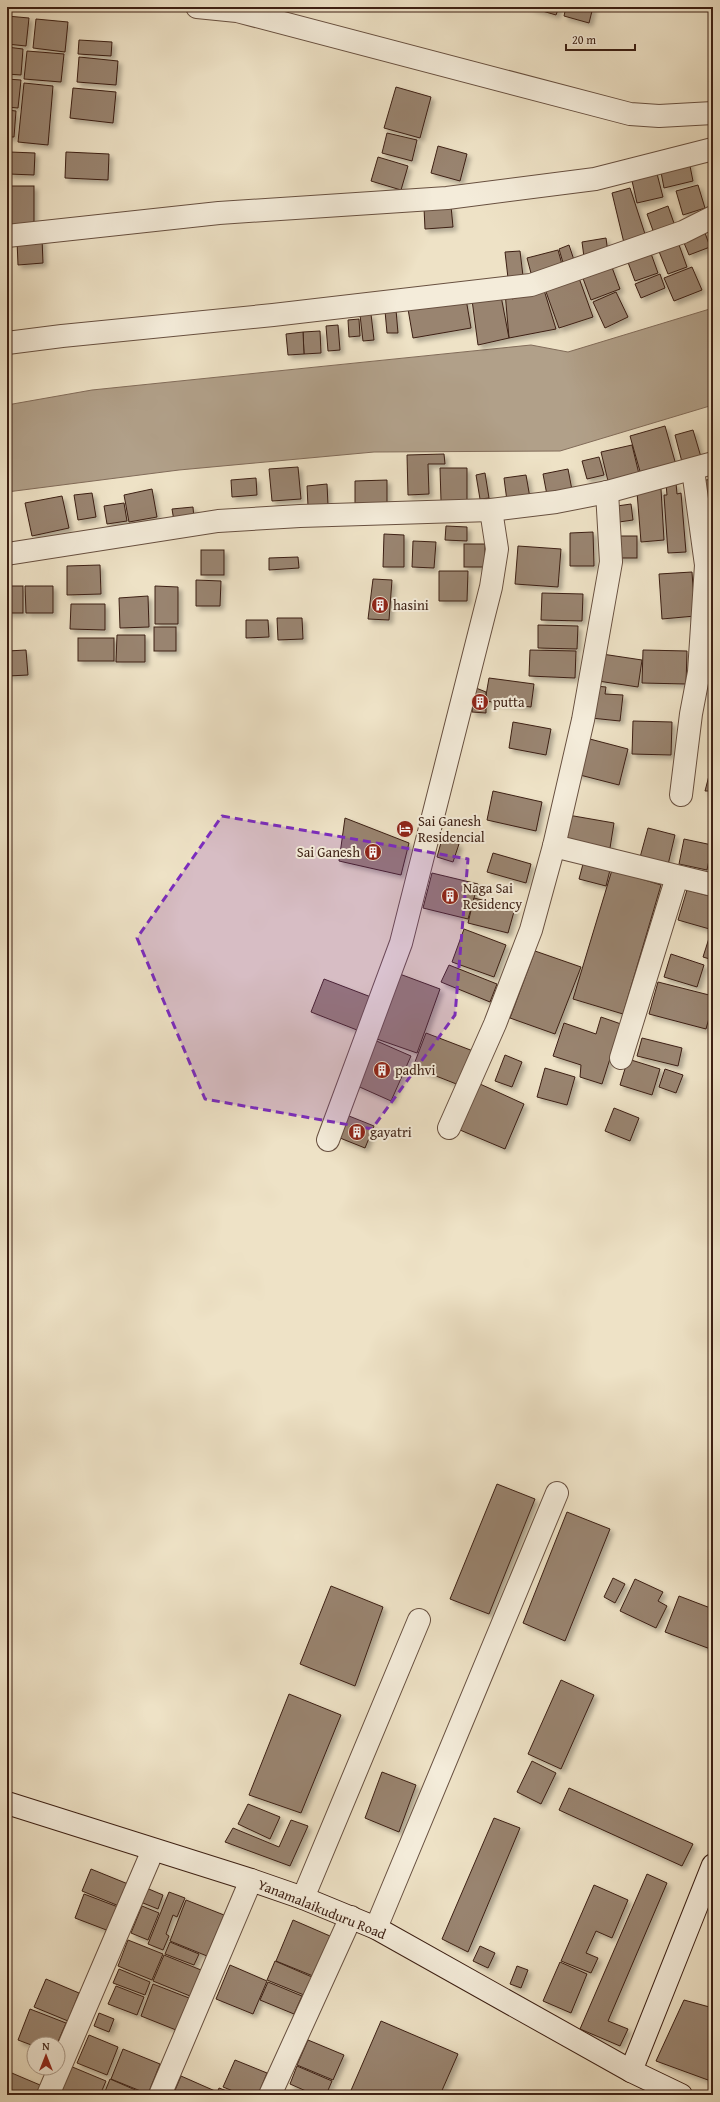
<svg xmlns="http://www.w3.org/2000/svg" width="720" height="2102" font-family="'Gentium Book Plus',serif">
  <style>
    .water { fill: #b1a089; stroke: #826c5a }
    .building { fill: #998470; stroke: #3c1f13; filter: url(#shadow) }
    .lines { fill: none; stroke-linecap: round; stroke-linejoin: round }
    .street-casing { stroke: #685040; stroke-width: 24 }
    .secondary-casing { stroke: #3c1f13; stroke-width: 24 }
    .street { stroke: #f4ecda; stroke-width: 22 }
    .secondary { stroke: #f4ecda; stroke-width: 22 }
    .marked { fill: #7b2cbf; fill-opacity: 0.2; stroke: #7b2cbf; stroke-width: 3; stroke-dasharray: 8 5; stroke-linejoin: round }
    .labels { text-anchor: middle; stroke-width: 4; stroke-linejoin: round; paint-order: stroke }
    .poi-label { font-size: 14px; fill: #3c1f13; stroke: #f4ecda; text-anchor: start }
    .street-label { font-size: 14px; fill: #3c1f13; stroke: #f4ecda }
  </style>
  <defs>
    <filter id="shadow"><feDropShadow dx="3.5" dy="3.5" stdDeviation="2" flood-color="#0004"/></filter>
  </defs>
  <rect width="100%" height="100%" fill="#eee2c6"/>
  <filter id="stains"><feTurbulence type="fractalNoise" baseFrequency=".005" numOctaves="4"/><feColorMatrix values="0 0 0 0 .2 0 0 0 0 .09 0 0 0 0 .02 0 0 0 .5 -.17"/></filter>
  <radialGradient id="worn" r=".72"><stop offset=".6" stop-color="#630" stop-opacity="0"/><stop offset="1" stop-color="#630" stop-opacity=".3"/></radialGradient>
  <path class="water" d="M713,308V405L560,451L374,452L179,470L7,492V405L92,390L531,345L568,352Z"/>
  <g class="building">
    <path d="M529,7H559L556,15Z"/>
    <path d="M566,7H593L589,23L564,16Z"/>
    <path d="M7,16L29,18L26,46L7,44Z"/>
    <path d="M36,19L68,22L65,52L33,48Z"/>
    <path d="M79,40L112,42L111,56L78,54Z"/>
    <path d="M7,47L23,49L21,75L7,74Z"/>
    <path d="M27,51L64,54L61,82L24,79Z"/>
    <path d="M79,57L118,61L116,85L77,82Z"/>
    <path d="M7,79L21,80L18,108L7,107Z"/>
    <path d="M24,83L53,86L48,145L18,142Z"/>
    <path d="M396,87L431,97L420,138L384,128Z"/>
    <path d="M73,88L116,92L113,123L70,118Z"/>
    <path d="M7,110L16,111L14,137H7Z"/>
    <path d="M387,133L417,140L412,161L382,153Z"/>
    <path d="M438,146L467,154L460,181L431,173Z"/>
    <path d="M10,152L35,153L34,175L9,174Z"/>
    <path d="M66,152L109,154L108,180L65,178Z"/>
    <path d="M378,157L408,166L401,190L371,181Z"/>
    <path d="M689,161L693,181L664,188L660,167Z"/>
    <path d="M655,166L663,197L637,203L630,172Z"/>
    <path d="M698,185L705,208L683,215L676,191Z"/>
    <rect x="7" y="186" width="27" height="41"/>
    <path d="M630,188L646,237L624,243L612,193Z"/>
    <path d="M451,206L453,227L425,229L424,208Z"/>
    <path d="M668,206L676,229L655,236L647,214Z"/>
    <path d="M704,230L710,247L689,255L682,238Z"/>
    <path d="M42,238L43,263L18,265L17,240Z"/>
    <path d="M606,238L608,253L584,257L582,242Z"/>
    <path d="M678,242L687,267L668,274L658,249Z"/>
    <path d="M569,245L575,263L564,266L559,249Z"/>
    <path d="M649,248L658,273L635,281L626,257Z"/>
    <path d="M558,250L563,268L532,277L527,258Z"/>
    <path d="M520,251L523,276L508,278L505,252Z"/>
    <path d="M610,262L620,289L591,300L581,273Z"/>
    <path d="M692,267L702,290L674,301L664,278Z"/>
    <path d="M660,274L665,288L641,298L635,284Z"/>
    <path d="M579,278L593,317L559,328L545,289Z"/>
    <path d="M544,290L556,329L509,338L505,292H512V299Z"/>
    <path d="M616,292L628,317L605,328L593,302Z"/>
    <path d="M501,296L509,338L478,345L472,300Z"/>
    <path d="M466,299L471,328L413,338L408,309Z"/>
    <path d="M396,310L398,333H387L385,311Z"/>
    <path d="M371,314L374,340L363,341L360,315Z"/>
    <path d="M359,319L360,336L349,337L348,320Z"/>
    <path d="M338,325L340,350L328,351L326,326Z"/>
    <path d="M320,331L321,353L304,354L303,332Z"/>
    <path d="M303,332L304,354L288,355L286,334Z"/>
    <path d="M665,426L676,465L641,475L630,436Z"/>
    <path d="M693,430L701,457L682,462L675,435Z"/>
    <path d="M632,445L639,474L608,481L601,452Z"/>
    <path d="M444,454L445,464H428L429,494L408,495L407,455Z"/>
    <path d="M599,457L604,475L587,479L582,461Z"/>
    <path d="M298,467L301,499L272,501L269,469Z"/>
    <path d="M440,468H467V501H441Z"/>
    <path d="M568,469L572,490L547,495L543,474Z"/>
    <path d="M485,473L489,498L480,499L476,475Z"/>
    <path d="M526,475L530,498L507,501L504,478Z"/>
    <path d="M256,478L257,495L232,497L231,480Z"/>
    <path d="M713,479V508L704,510L699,481Z"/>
    <path d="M387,480V503H355V481Z"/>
    <path d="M676,483L677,494L681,493L686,552L668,553L664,495H667L666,484Z"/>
    <path d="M327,484L328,505L308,506L307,486Z"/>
    <path d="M152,489L157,517L129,522L124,495Z"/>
    <path d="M661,489L664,540L641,542L637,492Z"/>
    <path d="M92,493L96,517L78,520L74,495Z"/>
    <path d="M62,496L69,528L32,536L25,503Z"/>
    <path d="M124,503L127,521L107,524L104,506Z"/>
    <path d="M631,504L633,520L619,522L617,506Z"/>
    <path d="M193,507L194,519L174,521L172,509Z"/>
    <path d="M446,526L467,527V541L445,540Z"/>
    <path d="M593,532L594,566H570V533Z"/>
    <path d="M384,534L404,535V567H383Z"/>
    <rect x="615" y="536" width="22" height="22"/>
    <path d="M413,541L436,542L434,568L412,567Z"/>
    <rect x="464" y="544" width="21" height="23"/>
    <path d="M518,546L561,549L558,587L515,584Z"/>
    <rect x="201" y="550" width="23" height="25"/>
    <path d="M298,557L299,568L269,570V558Z"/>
    <path d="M100,565L101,594L67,595V566Z"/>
    <path d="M439,571H468L467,601H439Z"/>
    <path d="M692,572L695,616L662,619L659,574Z"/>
    <path d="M373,579L392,580L389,620L368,619Z"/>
    <path d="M196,580L221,581L220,606H196Z"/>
    <rect x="7" y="586" width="16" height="27"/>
    <path d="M25,586H53V613H26Z"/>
    <path d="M155,586L178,587V624H155Z"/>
    <path d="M542,593L583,594L582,621L541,620Z"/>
    <path d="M148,596L149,627L120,628L119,598Z"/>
    <path d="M71,604H105V630L70,629Z"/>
    <path d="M277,618H302L303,639L278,640Z"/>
    <path d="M246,620H268L269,637L246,638Z"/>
    <path d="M538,625L578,626L577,649L538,648Z"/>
    <rect x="154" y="627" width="22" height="24"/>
    <path d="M117,635H145V662H116Z"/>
    <rect x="78" y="638" width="36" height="23"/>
    <path d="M26,650L28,675L8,676L7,651Z"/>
    <path d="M530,650L576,651L575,678L529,676Z"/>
    <path d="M643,650L687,651L686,684L642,683Z"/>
    <path d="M602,654L642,660L638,687L598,681Z"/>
    <path d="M489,678L534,684L531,707L485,701Z"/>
    <path d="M595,686L606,687L605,694L623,695L620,721L591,718Z"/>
    <path d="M476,688L486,692V713L472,712Z"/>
    <path d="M633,721L672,722L671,755L632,754Z"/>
    <path d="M513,722L551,729L546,755L509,748Z"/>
    <path d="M586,738L628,749L619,785L576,774Z"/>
    <path d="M712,764L713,791H705Z"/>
    <path d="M493,791L542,802L536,831L487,820Z"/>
    <path d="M568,815L614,823L610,848L563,840Z"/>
    <path d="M345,818L409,843L401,875L339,861Z"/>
    <path d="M648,828L675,835L667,869L639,861Z"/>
    <path d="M442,839L459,844L453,862L437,857Z"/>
    <path d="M684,839L712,845L707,870L679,864Z"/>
    <path d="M493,853L531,864L526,883L487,872Z"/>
    <path d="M583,864L610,870L606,886L579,879Z"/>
    <path d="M612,870L661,885L623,1014L573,999Z"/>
    <path d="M432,873L478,884L468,919L423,908Z"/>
    <path d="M687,890L713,897V930L678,920Z"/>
    <path d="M474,898L515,908L508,933L468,923Z"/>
    <path d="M464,929L506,945L494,977L452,962Z"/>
    <path d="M710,935L713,936V960L703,957Z"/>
    <path d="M535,951L581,967L555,1034L510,1018Z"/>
    <path d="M671,954L704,965L697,987L664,977Z"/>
    <path d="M449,965L497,984L490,1002L441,982Z"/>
    <path d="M397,973L440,989L417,1053L374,1038Z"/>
    <path d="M324,979L371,997L357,1030L311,1012Z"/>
    <path d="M658,982L713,996V1004L706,1029L649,1014Z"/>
    <path d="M601,1017L621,1024L602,1084L580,1077L581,1065L553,1056L564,1023L596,1034Z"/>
    <path d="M426,1033L473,1051L459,1085L413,1067Z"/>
    <path d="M642,1038L682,1048L678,1066L637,1056Z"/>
    <path d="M372,1039L411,1056L391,1101L353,1084Z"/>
    <path d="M505,1055L522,1062L512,1087L495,1081Z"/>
    <path d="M628,1059L660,1069L652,1095L620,1085Z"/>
    <path d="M545,1068L575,1077L567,1105L537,1097Z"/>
    <path d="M665,1069L683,1075L676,1093L659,1087Z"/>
    <path d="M480,1084L524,1104L505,1149L460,1130Z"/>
    <path d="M614,1108L639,1118L630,1141L605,1131Z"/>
    <path d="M349,1116L374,1126L365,1148L340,1138Z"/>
    <path d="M497,1484L535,1499L489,1614L450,1599Z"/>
    <path d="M567,1512L610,1529L565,1641L523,1623Z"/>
    <path d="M613,1578L625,1584L615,1603L604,1597Z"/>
    <path d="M635,1579L663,1592L658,1601L667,1606L656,1628L620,1611Z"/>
    <path d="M331,1586L383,1607L355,1686L300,1664Z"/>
    <path d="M679,1596L713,1609V1650L665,1632Z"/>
    <path d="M561,1680L594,1695L561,1769L528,1754Z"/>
    <path d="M289,1694L341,1715L301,1813L249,1795Z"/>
    <path d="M532,1761L556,1773L541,1804L517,1792Z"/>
    <path d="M382,1772L416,1785L399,1832L365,1818Z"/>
    <path d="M569,1788L693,1844L682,1866L559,1810Z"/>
    <path d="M248,1804L280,1817L270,1839L238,1824Z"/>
    <path d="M494,1818L520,1828L468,1952L442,1939Z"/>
    <path d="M291,1820L308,1826L290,1866L225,1842L233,1828L279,1847Z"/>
    <path d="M91,1869L128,1884L119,1906L82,1891Z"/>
    <path d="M647,1874L667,1883L608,2021L628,2029L620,2046L580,2029Z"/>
    <path d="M594,1885L628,1900L612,1938L596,1931L586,1953L598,1958L591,1973L561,1961Z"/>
    <path d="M144,1887L163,1895L158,1909L138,1901Z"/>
    <path d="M169,1892L185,1898L177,1917L173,1915L166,1934L169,1936L163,1950L148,1944Z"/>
    <path d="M84,1894L118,1907L109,1931L75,1918Z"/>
    <path d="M186,1900L224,1915L207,1956L170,1941Z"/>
    <path d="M142,1906L159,1913L148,1940L131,1933Z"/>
    <path d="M293,1920L330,1936L313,1976L276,1961Z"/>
    <path d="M128,1940L163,1954L152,1980L118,1966Z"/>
    <path d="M170,1942L199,1954L194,1965L165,1954Z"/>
    <path d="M480,1946L495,1953L488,1968L473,1961Z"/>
    <path d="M164,1955L201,1970L190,1996L153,1981Z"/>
    <path d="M275,1961L312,1977L304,1995L267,1980Z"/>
    <path d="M560,1962L587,1974L571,2013L543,2001Z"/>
    <path d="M230,1965L267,1981L253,2014L216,1999Z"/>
    <path d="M517,1966L528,1970L521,1988L510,1984Z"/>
    <path d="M119,1969L150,1982L145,1995L113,1983Z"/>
    <path d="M46,1979L79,1993L68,2021L34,2007Z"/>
    <path d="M268,1982L302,1996L294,2014L260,2000Z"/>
    <path d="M153,1984L189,1998L176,2030L141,2016Z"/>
    <path d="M116,1986L144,1997L137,2015L108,2004Z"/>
    <path d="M684,2000L713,2008V2069L708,2080L656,2061Z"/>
    <path d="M30,2009L66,2023L57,2044H34V2046L18,2040Z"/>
    <path d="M99,2013L114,2019L109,2032L94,2026Z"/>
    <path d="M381,2021L458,2054L440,2095H349Z"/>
    <path d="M89,2035L118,2047L107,2075L77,2063Z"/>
    <path d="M308,2040L344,2055L333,2080L297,2065Z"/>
    <path d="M123,2049L160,2064L148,2094L111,2079Z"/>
    <path d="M235,2060L267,2073L258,2095H243L223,2087Z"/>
    <path d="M70,2066L106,2081L100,2095H58Z"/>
    <path d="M297,2066L332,2081L326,2095H315L290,2084Z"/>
    <path d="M7,2071L40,2085L36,2095H7Z"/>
    <path d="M181,2076L215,2091L213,2095H173Z"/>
    <path d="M110,2079L147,2095H107L104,2094Z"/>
    <path d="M219,2088L237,2095H216Z"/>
  </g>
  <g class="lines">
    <g class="street-casing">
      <g id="street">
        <path d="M197,7L237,11L630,114L659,116L713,113"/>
        <path d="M7,236L219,213L447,198L595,179L713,149"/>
        <path d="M7,343L62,336L273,315L531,285L683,232L713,217"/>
        <path d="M7,554L218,521L300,516L491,510L556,502L607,492L713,463"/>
        <path d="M681,795L691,714L699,672L706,565L693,470"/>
        <path d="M554,846L713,885"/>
        <path d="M621,1058L677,877"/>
        <path d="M449,1128L495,1024L531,930L554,846L583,720L611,562L607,492"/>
        <path d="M328,1140L401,943L491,587L497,549L491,510"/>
        <path d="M303,1898L419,1620"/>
        <path d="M376,1928L557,1493"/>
        <path d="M48,2095L153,1850"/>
        <path d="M160,2095L251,1880"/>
        <path d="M270,2095L351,1917"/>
      </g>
    </g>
    <g class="secondary-casing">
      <g id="secondary">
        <path d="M7,1803L251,1880L303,1898L376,1928L631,2071L681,2095"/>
        <path d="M631,2071L713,1865"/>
      </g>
    </g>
    <use href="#street" class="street"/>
    <use href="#secondary" class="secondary"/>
  </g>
  <path class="marked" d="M222,816L468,859L455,1015L372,1129L205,1099L137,938Z"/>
  <defs>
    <g id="building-disc" transform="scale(0.9)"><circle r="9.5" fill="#8f2418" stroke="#f4ecda"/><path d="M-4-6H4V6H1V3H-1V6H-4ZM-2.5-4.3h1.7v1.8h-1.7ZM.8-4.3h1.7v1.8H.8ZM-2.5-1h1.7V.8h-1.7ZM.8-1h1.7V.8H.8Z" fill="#fff"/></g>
    <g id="hotel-disc" transform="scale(0.9)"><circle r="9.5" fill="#8f2418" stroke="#f4ecda"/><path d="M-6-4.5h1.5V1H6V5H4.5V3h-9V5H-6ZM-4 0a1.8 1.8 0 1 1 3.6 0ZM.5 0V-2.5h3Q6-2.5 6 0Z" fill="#fff"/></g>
  </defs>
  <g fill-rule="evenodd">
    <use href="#building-disc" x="380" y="605"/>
    <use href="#building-disc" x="480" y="702"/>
    <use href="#hotel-disc" x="405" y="829"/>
    <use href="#building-disc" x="373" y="852"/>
    <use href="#building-disc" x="450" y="896"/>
    <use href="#building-disc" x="382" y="1070"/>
    <use href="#building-disc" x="357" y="1132"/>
  </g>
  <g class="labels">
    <g class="poi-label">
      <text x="393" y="610">hasini</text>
      <text x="493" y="707">putta</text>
      <text x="418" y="826">Sai Ganesh<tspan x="418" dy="16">Residencial</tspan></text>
      <text x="360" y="857" text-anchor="end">Sai Ganesh</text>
      <text x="463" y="893">Naga Sai<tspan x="463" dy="16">Residency</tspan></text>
      <text x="395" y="1075">padhvi</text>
      <text x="370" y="1137">gayatri</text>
    </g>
    <g class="street-label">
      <text transform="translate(322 1909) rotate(22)" y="5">Yanamalaikuduru Road</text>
    </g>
  </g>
  <rect width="720" height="2102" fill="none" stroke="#eee2c6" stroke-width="24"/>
  <rect x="8" y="8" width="704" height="2086" fill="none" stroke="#3c1f13" stroke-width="2"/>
  <rect x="12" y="12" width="696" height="2078" fill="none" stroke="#3c1f13"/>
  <g transform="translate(46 2056)"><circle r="19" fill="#f4ecda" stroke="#aa9a8a"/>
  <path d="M0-3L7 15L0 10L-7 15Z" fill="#8f2418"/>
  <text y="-6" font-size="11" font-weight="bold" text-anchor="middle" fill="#3c1f13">N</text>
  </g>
  <path d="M566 44v6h69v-6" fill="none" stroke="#3c1f13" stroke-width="2"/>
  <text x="572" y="44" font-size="12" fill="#3c1f13" stroke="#f4ecda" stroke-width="3" paint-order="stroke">20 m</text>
  <rect width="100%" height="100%" filter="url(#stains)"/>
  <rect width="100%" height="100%" fill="url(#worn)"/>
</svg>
